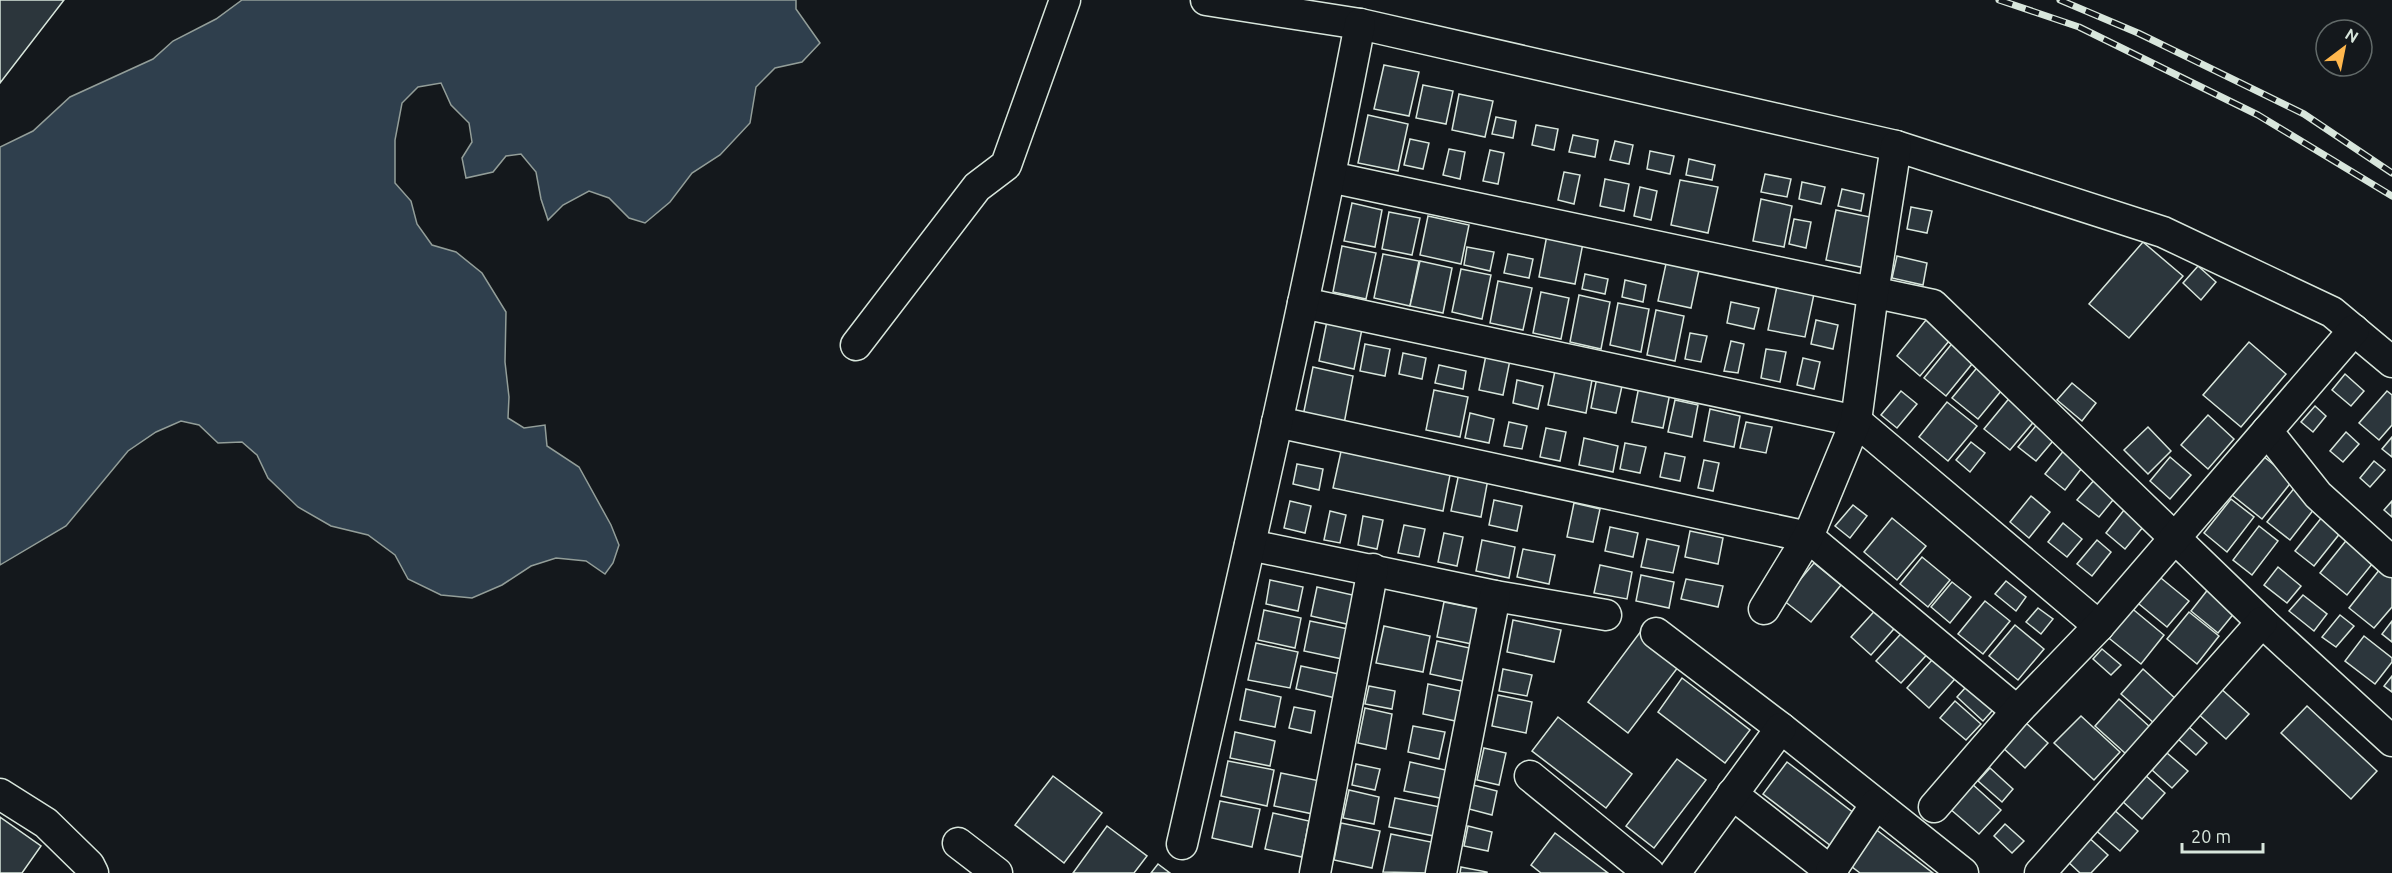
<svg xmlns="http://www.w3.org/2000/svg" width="2392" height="873" font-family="Ubuntu,sans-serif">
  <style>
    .water { fill: #2f3f4d; stroke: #939e99; stroke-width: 1.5 }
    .building { fill: #2c363c; stroke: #d8e6dc; stroke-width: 1.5 }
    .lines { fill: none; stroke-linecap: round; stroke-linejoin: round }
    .minor-casing { stroke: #d8e6dc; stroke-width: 33 }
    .minor { stroke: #14181c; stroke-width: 30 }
    .rail-casing { stroke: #d8e6dc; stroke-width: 7 }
    .rail { stroke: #14181c; stroke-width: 4.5; stroke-dasharray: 14; stroke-linecap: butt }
  </style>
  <rect width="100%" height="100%" fill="#14181c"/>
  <path class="water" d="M242,0H796V9L820,43L802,62L775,68L756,87L750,123L720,155L692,173L670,202L645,223L629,218L609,198L589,191L563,205L548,220L541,199L536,172L521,154L506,156L493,172L466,178L462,158L472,142L469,123L451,105L441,83L418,87L402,103L395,140V183L411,201L417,224L432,245L456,252L482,273L506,312L505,362L509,397L508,418L524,428L545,425L547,446L579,467L611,525L619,545L613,563L605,574L586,561L556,558L531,566L502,585L472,598L441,595L408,579L395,555L368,535L331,526L298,507L268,478L257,455L242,442L218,443L199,425L181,421L156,432L128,451L66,526L0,565V147L33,131L70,97L153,59L173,41L216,19Z"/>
  <g class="building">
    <path d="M0,0H64L0,83Z"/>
    <path d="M1384,65L1419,72L1409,116L1374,109Z"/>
    <path d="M1423,85L1453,91L1446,124L1416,118Z"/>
    <path d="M1459,94L1493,101L1485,137L1452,130Z"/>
    <path d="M1368,115L1408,124L1398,171L1358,163Z"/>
    <path d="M1496,117L1516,121L1513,138L1492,134Z"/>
    <path d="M1536,125L1558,129L1554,150L1532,145Z"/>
    <path d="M1573,135L1598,140L1595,157L1569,152Z"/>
    <path d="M1410,139L1429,143L1423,169L1404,165Z"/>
    <path d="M1615,141L1633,145L1629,164L1610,160Z"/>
    <path d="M1449,149L1465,152L1460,179L1443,175Z"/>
    <path d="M1490,150L1504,153L1498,184L1483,181Z"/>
    <path d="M1650,151L1674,156L1670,174L1647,169Z"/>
    <path d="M1689,159L1715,165L1712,180L1686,175Z"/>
    <path d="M1564,172L1580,175L1574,204L1558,200Z"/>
    <path d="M1765,174L1791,179L1787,197L1761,192Z"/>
    <path d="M1605,179L1629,184L1624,211L1600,206Z"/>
    <path d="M1680,180L1718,187L1708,233L1671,225Z"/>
    <path d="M1802,182L1825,187L1821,204L1799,199Z"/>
    <path d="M1640,187L1657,191L1651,220L1634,216Z"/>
    <path d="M1842,189L1864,194L1861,211L1838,206Z"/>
    <path d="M1761,199L1792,206L1784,247L1753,241Z"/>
    <path d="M1352,203L1382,210L1375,247L1344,241Z"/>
    <path d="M1911,207L1932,211L1927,233L1907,229Z"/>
    <path d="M1836,210L1875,218L1865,268L1826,260Z"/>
    <path d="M1389,212L1420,218L1412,255L1382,249Z"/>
    <path d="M1428,216L1469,225L1461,264L1420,255Z"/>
    <path d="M1794,219L1811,222L1806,248L1789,244Z"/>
    <path d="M1547,235L1583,243L1575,284L1539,277Z"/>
    <path d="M2143,242L2183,276L2129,338L2089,304Z"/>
    <path d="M1342,246L1376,253L1366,299L1333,292Z"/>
    <path d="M1467,247L1494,252L1490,271L1464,265Z"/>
    <path d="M1383,254L1419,261L1410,306L1374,298Z"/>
    <path d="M1508,254L1533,259L1529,278L1504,273Z"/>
    <path d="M1897,256L1927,263L1923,285L1892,278Z"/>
    <path d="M1667,259L1700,265L1691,308L1658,301Z"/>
    <path d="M1420,261L1452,268L1443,313L1410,306Z"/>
    <path d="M2198,266L2216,282L2201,300L2183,283Z"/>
    <path d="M1461,269L1491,275L1482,319L1452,312Z"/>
    <path d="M1585,274L1608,279L1605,294L1582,289Z"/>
    <path d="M1625,280L1646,285L1643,302L1622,297Z"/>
    <path d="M1498,281L1532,288L1523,330L1490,323Z"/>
    <path d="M1777,286L1814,294L1805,337L1768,330Z"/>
    <path d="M1541,292L1569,298L1561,339L1533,333Z"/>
    <path d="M1579,295L1610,302L1601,349L1570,342Z"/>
    <path d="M1731,302L1759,308L1754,329L1727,323Z"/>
    <path d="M1618,303L1649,309L1641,352L1610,345Z"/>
    <path d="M1656,310L1684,316L1675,361L1647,355Z"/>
    <path d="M1930,315L1954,335L1920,376L1897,356Z"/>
    <path d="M1328,316L1363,324L1354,369L1319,361Z"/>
    <path d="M1816,320L1838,325L1833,349L1811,344Z"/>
    <path d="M1690,333L1707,336L1701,362L1685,359Z"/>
    <path d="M1731,341L1744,344L1738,373L1724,371Z"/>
    <path d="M1954,341L1976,359L1946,396L1924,378Z"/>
    <path d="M2249,342L2286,374L2241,427L2203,395Z"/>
    <path d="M1365,344L1390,349L1385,376L1360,371Z"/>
    <path d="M1766,349L1786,352L1780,382L1761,378Z"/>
    <path d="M1403,353L1426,358L1422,379L1399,374Z"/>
    <path d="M1486,355L1510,360L1503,395L1479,390Z"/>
    <path d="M1803,358L1820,362L1814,389L1797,385Z"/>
    <path d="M1557,361L1594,369L1586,413L1548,405Z"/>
    <path d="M1980,364L2006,385L1978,419L1952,398Z"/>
    <path d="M1439,365L1466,371L1463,389L1435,383Z"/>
    <path d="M1313,367L1353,376L1344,424L1303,416Z"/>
    <path d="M1598,372L1624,377L1616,413L1591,408Z"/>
    <path d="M2345,374L2364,391L2351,406L2332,390Z"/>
    <path d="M1641,376L1672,383L1663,428L1632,422Z"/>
    <path d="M1517,380L1543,386L1538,409L1513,403Z"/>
    <path d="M2072,383L2096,403L2082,421L2057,400Z"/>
    <path d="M1434,390L1468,397L1460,437L1426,430Z"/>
    <path d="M2016,390L2042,412L2010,450L1984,429Z"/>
    <path d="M1901,391L1917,404L1897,428L1881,415Z"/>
    <path d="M2387,391L2392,395V425L2379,440L2359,423Z"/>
    <path d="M1675,400L1698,405L1692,437L1668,432Z"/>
    <path d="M1947,402L1977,426L1948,461L1919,437Z"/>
    <path d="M2315,406L2326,416L2313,432L2301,422Z"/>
    <path d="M1710,409L1740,416L1734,447L1704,441Z"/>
    <path d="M1470,413L1494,419L1489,443L1465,438Z"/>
    <path d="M2208,415L2234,439L2208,469L2181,445Z"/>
    <path d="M2040,421L2058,435L2036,461L2018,447Z"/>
    <path d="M1509,422L1527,426L1522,449L1504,446Z"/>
    <path d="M1746,422L1772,427L1766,453L1740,448Z"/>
    <path d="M2148,427L2171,451L2148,474L2124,450Z"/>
    <path d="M1546,428L1566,432L1560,461L1540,457Z"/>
    <path d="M2346,432L2359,444L2343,462L2330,451Z"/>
    <path d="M2392,437V457L2382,449Z"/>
    <path d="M1584,438L1618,446L1613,472L1579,465Z"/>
    <path d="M1971,442L1985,453L1970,472L1956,460Z"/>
    <path d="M1625,443L1646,447L1640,473L1620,469Z"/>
    <path d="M2069,444L2088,460L2065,490L2045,474Z"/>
    <path d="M1342,447L1451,470L1443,511L1333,488Z"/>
    <path d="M1665,453L1685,457L1680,481L1660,477Z"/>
    <path d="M2263,456L2293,480L2262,519L2232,495Z"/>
    <path d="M2170,457L2191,475L2170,499L2150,481Z"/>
    <path d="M1704,460L1719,463L1713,491L1698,488Z"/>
    <path d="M2374,461L2385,470L2370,487L2360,478Z"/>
    <path d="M1297,464L1323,469L1319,490L1293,484Z"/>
    <path d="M2101,472L2122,489L2099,517L2077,500Z"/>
    <path d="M1459,473L1488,479L1481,517L1451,511Z"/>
    <path d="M2296,486L2318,504L2290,540L2267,522Z"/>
    <path d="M2031,496L2050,512L2029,538L2010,522Z"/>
    <path d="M2231,499L2254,517L2227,552L2204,533Z"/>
    <path d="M1494,500L1522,506L1517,531L1489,525Z"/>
    <path d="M1290,501L1311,506L1305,533L1284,528Z"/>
    <path d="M2392,501V517L2384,510Z"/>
    <path d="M1574,503L1600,509L1593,542L1567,537Z"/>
    <path d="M1853,505L1867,516L1850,538L1835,526Z"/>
    <path d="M2128,505L2148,521L2125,549L2106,533Z"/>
    <path d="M1330,511L1346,515L1340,543L1324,540Z"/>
    <path d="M1363,516L1383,520L1377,549L1358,545Z"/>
    <path d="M2322,517L2341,532L2314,566L2295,551Z"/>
    <path d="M1892,518L1926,546L1897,580L1864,552Z"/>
    <path d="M2063,523L2082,539L2067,557L2048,542Z"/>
    <path d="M1404,525L1425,529L1419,557L1398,553Z"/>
    <path d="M2259,526L2278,541L2252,575L2233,560Z"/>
    <path d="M1610,527L1638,533L1633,557L1605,551Z"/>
    <path d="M1690,531L1723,538L1718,564L1685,557Z"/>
    <path d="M1444,533L1463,537L1457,566L1438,562Z"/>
    <path d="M2349,537L2377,558L2347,595L2320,573Z"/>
    <path d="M1647,539L1679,546L1673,573L1641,567Z"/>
    <path d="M1482,540L1515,547L1509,578L1476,571Z"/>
    <path d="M2097,540L2111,552L2092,576L2077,564Z"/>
    <path d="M1523,549L1555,555L1549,584L1517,577Z"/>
    <path d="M1922,557L1950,580L1928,607L1900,584Z"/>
    <path d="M1814,563L1841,585L1811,622L1783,600Z"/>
    <path d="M1600,565L1632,572L1627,599L1594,593Z"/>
    <path d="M2278,567L2301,586L2287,603L2264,585Z"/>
    <path d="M2380,569L2392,578V607L2374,628L2349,608Z"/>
    <path d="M2156,574L2189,601L2167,627L2134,600Z"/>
    <path d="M1641,575L1674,582L1669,608L1636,601Z"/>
    <path d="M1686,579L1723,586L1718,607L1681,599Z"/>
    <path d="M1270,580L1303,587L1298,611L1266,604Z"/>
    <path d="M2006,581L2026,597L2016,611L1995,594Z"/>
    <path d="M1952,582L1971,597L1950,623L1931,607Z"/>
    <path d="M2213,583L2240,606L2218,633L2191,611Z"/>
    <path d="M1317,587L1357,596L1351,625L1311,616Z"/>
    <path d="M2303,595L2327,614L2314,631L2289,611Z"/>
    <path d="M1985,601L2010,621L1983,654L1958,634Z"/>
    <path d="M1444,602L1489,611L1482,646L1437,637Z"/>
    <path d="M1880,605L1900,622L1871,655L1851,637Z"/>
    <path d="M2129,606L2164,635L2141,664L2105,635Z"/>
    <path d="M2038,608L2053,619L2041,634L2026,622Z"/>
    <path d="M1264,610L1301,618L1295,648L1258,640Z"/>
    <path d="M2189,612L2219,636L2197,664L2167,639Z"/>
    <path d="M2340,615L2354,626L2336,647L2322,637Z"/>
    <path d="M1513,620L1561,630L1554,662L1507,652Z"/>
    <path d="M1310,621L1353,630L1347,660L1304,651Z"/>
    <path d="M2392,621V642L2382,634Z"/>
    <path d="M2015,625L2044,649L2018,680L1989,656Z"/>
    <path d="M1384,626L1430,636L1423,672L1376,663Z"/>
    <path d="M1908,626L1933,648L1901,683L1876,661Z"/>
    <path d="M1641,631L1682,662L1628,733L1588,702Z"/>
    <path d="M2364,636L2392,658V662L2375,684L2345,661Z"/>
    <path d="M1437,641L1479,650L1472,683L1430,674Z"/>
    <path d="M1256,643L1298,652L1290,688L1248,680Z"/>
    <path d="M2102,649L2121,665L2111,675L2093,659Z"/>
    <path d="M1940,651L1962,671L1929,708L1907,688Z"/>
    <path d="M1301,666L1344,675L1340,699L1296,689Z"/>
    <path d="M1503,669L1532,675L1527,696L1499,691Z"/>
    <path d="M2143,669L2177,700L2155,724L2121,694Z"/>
    <path d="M2392,676V692L2384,686Z"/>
    <path d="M1682,678L1750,730L1725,763L1658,712Z"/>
    <path d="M1974,678L2000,702L1983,721L1957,697Z"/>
    <path d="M1428,684L1466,692L1460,722L1423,714Z"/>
    <path d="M1369,686L1395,691L1392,709L1365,704Z"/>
    <path d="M2218,686L2249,714L2226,739L2195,711Z"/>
    <path d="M1246,689L1281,697L1275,727L1240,720Z"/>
    <path d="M1498,695L1532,702L1526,733L1492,726Z"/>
    <path d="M2119,699L2150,727L2126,754L2095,726Z"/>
    <path d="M1955,701L1981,724L1966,740L1940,718Z"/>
    <path d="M2307,706L2377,771L2351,799L2281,733Z"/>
    <path d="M1294,707L1315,711L1311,733L1289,728Z"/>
    <path d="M1365,708L1392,714L1386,749L1358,743Z"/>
    <path d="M2081,716L2120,752L2094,780L2054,743Z"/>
    <path d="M1558,717L1632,774L1606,808L1532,751Z"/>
    <path d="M2025,722L2048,743L2025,768L2002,747Z"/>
    <path d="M1413,726L1445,732L1439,759L1408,752Z"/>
    <path d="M2189,727L2207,743L2196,755L2178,739Z"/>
    <path d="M1235,732L1275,741L1270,766L1230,758Z"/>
    <path d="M1484,748L1506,753L1499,785L1477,780Z"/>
    <path d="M2167,753L2188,771L2172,788L2152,770Z"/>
    <path d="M1677,759L1706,780L1654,848L1626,826Z"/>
    <path d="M1228,761L1274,770L1267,806L1221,796Z"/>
    <path d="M1410,762L1450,771L1445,799L1404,791Z"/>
    <path d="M1787,762L1859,817L1835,849L1763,794Z"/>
    <path d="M1356,764L1380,769L1375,790L1352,785Z"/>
    <path d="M1990,768L2013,789L2002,802L1978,781Z"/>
    <path d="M1281,773L1320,781L1313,814L1274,806Z"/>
    <path d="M2144,774L2165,793L2142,819L2121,800Z"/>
    <path d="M1053,776L1102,813L1064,863L1015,825Z"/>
    <path d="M1971,783L2001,810L1979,834L1949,808Z"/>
    <path d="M1473,785L1497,791L1492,815L1469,809Z"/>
    <path d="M1349,790L1379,797L1374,824L1343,818Z"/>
    <path d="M1395,798L1445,808L1439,837L1389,827Z"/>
    <path d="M1220,801L1260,809L1252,847L1212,838Z"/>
    <path d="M2112,808L2138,831L2120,851L2093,828Z"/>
    <path d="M1273,813L1309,821L1302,857L1265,849Z"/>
    <path d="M0,817L41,846L22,873H0Z"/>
    <path d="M1341,823L1380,831L1372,868L1334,860Z"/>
    <path d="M2005,824L2024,841L2012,853L1994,836Z"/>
    <path d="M1107,826L1147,856L1134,873H1073Z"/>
    <path d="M1468,826L1492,832L1488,851L1464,846Z"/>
    <path d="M1874,828L1933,873H1860L1847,863Z"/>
    <path d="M1555,833L1608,873H1541L1531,865Z"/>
    <path d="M1391,834L1436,843L1430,873L1383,872Z"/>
    <path d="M2086,835L2108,855L2091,873H2080L2065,859Z"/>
    <path d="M1158,864L1170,873H1151Z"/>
    <path d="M1461,867L1487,872V873H1460Z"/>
  </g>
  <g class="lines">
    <g class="minor-casing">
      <g id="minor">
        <path d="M1206,0L1360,24L1896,146L2163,232L2332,312L2392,362"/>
        <path d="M1330,177L1933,305L2262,622L2392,741"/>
        <path d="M1303,303L1856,421L2099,626"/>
        <path d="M856,345L977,187L1006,165L1065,0"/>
        <path d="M1277,422L1808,537L2017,711"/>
        <path d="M2267,431L2318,495L2392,562"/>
        <path d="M1250,545L1495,596L1606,615"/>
        <path d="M1764,609L1808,537L1856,421L1873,293L1896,146"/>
        <path d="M1656,633L1781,728L1963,873"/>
        <path d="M1530,776L1649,873"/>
        <path d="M0,794L46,823L89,865L93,873"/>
        <path d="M1732,794L1833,873"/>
        <path d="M1934,807L2017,711L2099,626L2354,330"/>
        <path d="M958,843L997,873"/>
        <path d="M1182,844C1244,571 1307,299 1360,24"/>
        <path d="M1831,871L1876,804"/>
        <path d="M1315,873L1373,569"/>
        <path d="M1441,873L1495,596"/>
        <path d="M1675,873L1781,728"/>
        <path d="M2040,873L2262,622"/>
      </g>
    </g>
    <use href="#minor" class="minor"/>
    <g class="rail-casing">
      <g id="rail">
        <path d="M1999,0L2079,27L2258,115L2392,196"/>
        <path d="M2060,0L2138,33L2304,114L2392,173"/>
      </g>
    </g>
    <use href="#rail" class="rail"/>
  </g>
  <g transform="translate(2344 48) rotate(32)"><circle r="28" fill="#14181c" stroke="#626a69" stroke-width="1.5"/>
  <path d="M0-4.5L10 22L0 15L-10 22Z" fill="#ffb74d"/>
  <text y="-9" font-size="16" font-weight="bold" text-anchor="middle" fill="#d8e6dc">N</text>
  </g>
  <path d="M2182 843v9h81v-9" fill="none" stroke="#d8e6dc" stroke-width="3"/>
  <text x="2191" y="843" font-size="18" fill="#d8e6dc" stroke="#14181c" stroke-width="4.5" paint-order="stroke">20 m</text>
</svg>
